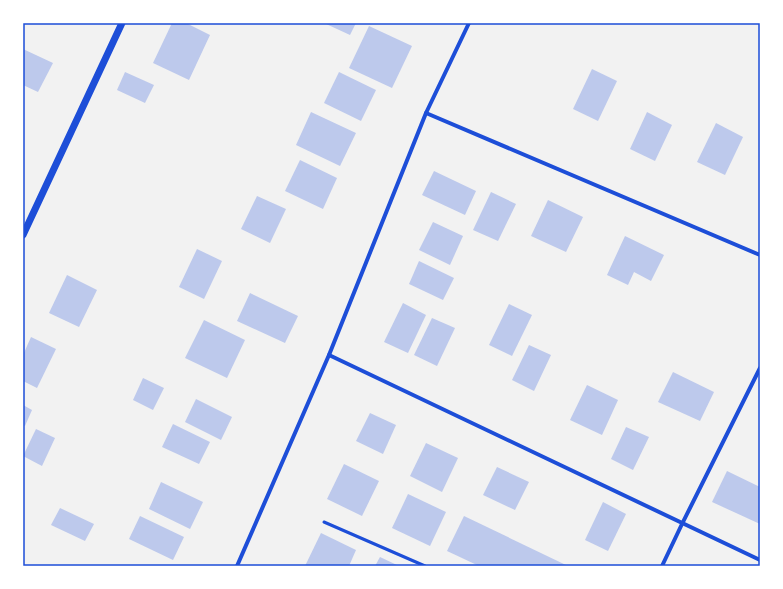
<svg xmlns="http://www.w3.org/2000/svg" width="783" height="589" font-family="'Playfair Display',serif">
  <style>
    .building { fill: #bdc9ec }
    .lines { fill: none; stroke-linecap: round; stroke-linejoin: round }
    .service { stroke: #1d4ed8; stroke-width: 3 }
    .minor { stroke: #1d4ed8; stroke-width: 4 }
    .tertiary { stroke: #1d4ed8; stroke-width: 7 }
    .neatline { fill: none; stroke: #1d4ed8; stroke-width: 1.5 }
  </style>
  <rect width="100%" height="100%" fill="#f2f2f2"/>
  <g class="building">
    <path d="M172,23H186L210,35L189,80L153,63Z"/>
    <path d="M324,23H356L350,35Z"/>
    <path d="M369,26L412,46L392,88L349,68Z"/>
    <path d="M23,49L53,63L38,92L23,85Z"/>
    <path d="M592,69L617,81L598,121L573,109Z"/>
    <path d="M125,72L154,85L145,103L117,90Z"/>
    <path d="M339,72L376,90L361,121L324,103Z"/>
    <path d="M311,112L356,133L340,166L296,145Z"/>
    <path d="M647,112L672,125L655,161L630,149Z"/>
    <path d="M716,123L743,137L725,175L697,162Z"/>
    <path d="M300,160L337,178L323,209L285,191Z"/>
    <path d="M434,171L476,191L465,215L422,195Z"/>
    <path d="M491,192L516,204L498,241L473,230Z"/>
    <path d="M257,196L286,209L270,243L241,229Z"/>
    <path d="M548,200L583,217L566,252L531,236Z"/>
    <path d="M433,222L463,236L450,265L419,250Z"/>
    <path d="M625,236L664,255L651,281L634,272L628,285L607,275Z"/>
    <path d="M197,249L222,261L204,299L179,287Z"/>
    <path d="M419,261L454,278L443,300L409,284Z"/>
    <path d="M67,275L97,290L79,327L49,313Z"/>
    <path d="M250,293L298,316L285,343L237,321Z"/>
    <path d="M403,303L426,315L408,353L384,342Z"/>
    <path d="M509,304L532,315L512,356L489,345Z"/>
    <path d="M432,318L455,328L437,366L414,355Z"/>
    <path d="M204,320L245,340L227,378L185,358Z"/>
    <path d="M31,337L56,349L37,388L23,381V355Z"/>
    <path d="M529,345L551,355L534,391L512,380Z"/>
    <path d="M673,372L714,392L700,421L658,402Z"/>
    <path d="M143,378L164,388L153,410L133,400Z"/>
    <path d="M587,385L618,400L602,435L570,420Z"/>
    <path d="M196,399L232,417L221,440L185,422Z"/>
    <path d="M23,405L32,410L25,426L23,425Z"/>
    <path d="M370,413L396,425L383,454L356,441Z"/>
    <path d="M173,424L210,442L199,464L162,447Z"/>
    <path d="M626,427L649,437L633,470L611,459Z"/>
    <path d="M36,429L55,438L42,466L23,456Z"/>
    <path d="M426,443L458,458L442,492L410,476Z"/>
    <path d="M344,464L379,481L362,516L327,499Z"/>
    <path d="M497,467L529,482L515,510L483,495Z"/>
    <path d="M727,471L760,487V524L712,502Z"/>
    <path d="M161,482L203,502L190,529L149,509Z"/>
    <path d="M408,494L446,512L430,546L392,528Z"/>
    <path d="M603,502L626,514L608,551L585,540Z"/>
    <path d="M60,508L94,524L85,541L51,525Z"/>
    <path d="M140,516L184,537L173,560L129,539Z"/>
    <path d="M464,516L568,566H479L447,551Z"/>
    <path d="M321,533L356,550L349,566H305Z"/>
    <path d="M380,557L399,566H375Z"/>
  </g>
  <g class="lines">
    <path class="service" d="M324,522L425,566"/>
    <g class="minor">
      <path d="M426,113L760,255"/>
      <path d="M329,355L760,560"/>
      <path d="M237,566L329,355L426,113L469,23"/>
      <path d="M662,566L682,524L760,368"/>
    </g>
    <path class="tertiary" d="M23,235L122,23"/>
  </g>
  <rect width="783" height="589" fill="none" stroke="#ffffff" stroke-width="48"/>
  <rect x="24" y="24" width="735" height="541" class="neatline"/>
</svg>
